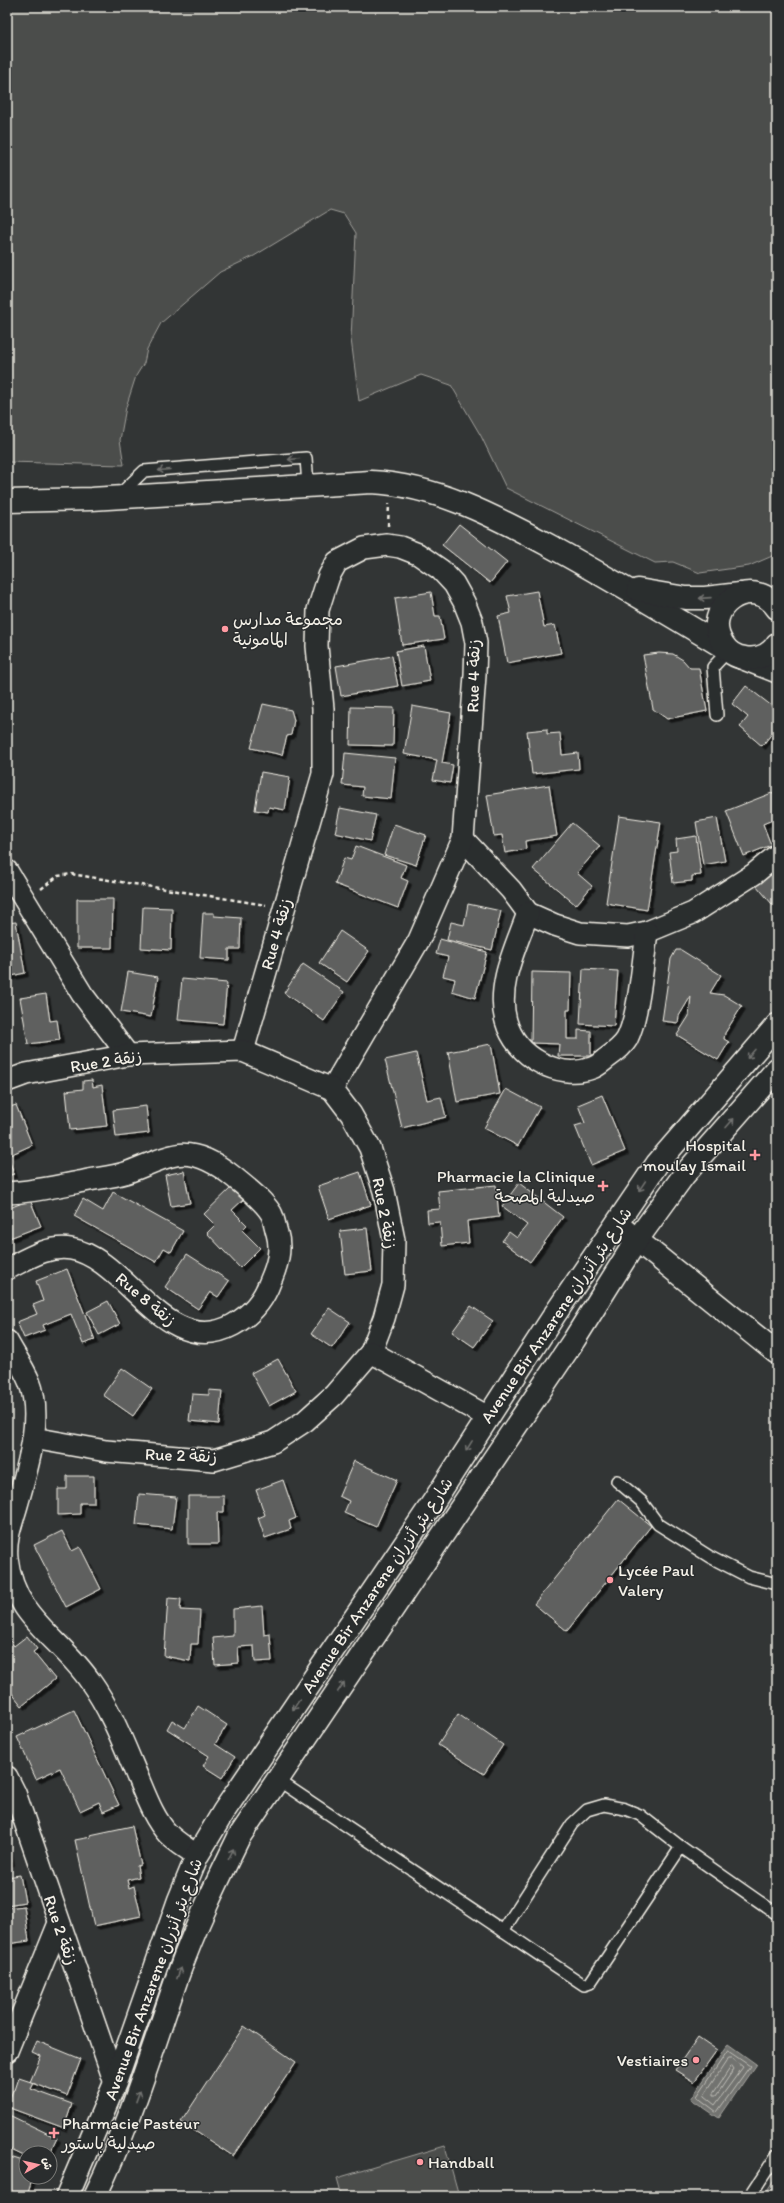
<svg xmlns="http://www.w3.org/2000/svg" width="784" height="2203" font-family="Itim,'Playpen Sans Arabic',sans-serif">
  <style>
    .green { fill: #4b4d4c; stroke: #a09f9a }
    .water { fill: #727370; stroke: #a6a5a0 }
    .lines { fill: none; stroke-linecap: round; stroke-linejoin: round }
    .shore { stroke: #c0bfb8; stroke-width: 1 }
    .building { fill: #5f605f; stroke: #f4f1e8; filter: url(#shadow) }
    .service-casing { stroke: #f4f1e8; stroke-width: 14 }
    .minor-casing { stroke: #f4f1e8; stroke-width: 24 }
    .secondary-casing { stroke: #f4f1e8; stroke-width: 25 }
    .primary-casing { stroke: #f4f1e8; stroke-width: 25 }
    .path { stroke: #f4f1e8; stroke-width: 2.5; stroke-dasharray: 4 3; stroke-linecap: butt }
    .service { stroke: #2a2d2e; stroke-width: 11 }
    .minor { stroke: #2a2d2e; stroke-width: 21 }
    .secondary { stroke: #2a2d2e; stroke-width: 22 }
    .primary { stroke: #2a2d2e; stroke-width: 22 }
    .oneway { stroke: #71726f }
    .poi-dot { fill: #ff9aa2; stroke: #2a2d2e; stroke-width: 1.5 }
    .labels { text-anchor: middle; stroke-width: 3; stroke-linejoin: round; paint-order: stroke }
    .poi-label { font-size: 17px; fill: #f4f1e8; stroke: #2a2d2e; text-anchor: start }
    .street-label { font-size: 17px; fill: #f4f1e8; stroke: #2a2d2e }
  </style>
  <defs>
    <filter id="shadow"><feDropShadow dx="3.5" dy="3.5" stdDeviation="0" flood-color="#0009"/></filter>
  </defs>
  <rect width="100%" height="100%" fill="#323535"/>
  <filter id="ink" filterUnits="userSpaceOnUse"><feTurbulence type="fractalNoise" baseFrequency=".025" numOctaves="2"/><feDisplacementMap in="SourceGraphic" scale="8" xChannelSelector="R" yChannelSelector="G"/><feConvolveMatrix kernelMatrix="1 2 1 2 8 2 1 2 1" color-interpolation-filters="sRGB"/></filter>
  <g filter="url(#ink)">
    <g class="green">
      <path d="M7,7H777V554L749,566L700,573L673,562L655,563L506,488L481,436L451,385L421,375L359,401L351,339L356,233L344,214L330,210L254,256L220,272L161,323L147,349L144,363L136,376L126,407L120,440L124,465L7,462Z"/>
      <path d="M445,2146L459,2196H342L337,2178Z"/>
      <path d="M777,2176V2196H764Z"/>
    </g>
    <path class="water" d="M728,2044L756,2064L719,2118L691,2099Z"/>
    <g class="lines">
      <g class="shore">
        <path d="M728,2051L750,2066L717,2112L697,2097Z"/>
        <path d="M729,2058H732L743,2067L715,2105L704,2096Z"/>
        <path d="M732,2066L734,2069L716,2096H713V2094Z"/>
      </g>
    </g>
    <g class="building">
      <path d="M459,524L507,562L490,583L442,545Z"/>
      <path d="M537,591L544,627L555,625L561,653L507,663L498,616L511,613L507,596Z"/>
      <path d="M431,592L435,616H440L444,639L402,645L395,598Z"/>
      <path d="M424,646L430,681L402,686L396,651Z"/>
      <path d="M659,653L673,654L683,660L690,668H699L707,711L667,719L653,709L643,655Z"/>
      <path d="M392,656L398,686L341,696L336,666Z"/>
      <path d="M746,686L777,710V727L762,746L740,727L748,717L732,704Z"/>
      <path d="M263,704L291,710L294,720L291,735L287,736L282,755L251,748Z"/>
      <path d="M412,706L451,713L442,763L453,765L450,783L433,780L437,760L404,754Z"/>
      <path d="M351,707L394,708L393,746L350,745Z"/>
      <path d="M547,729V734L560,733L562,755L578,753L579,769L532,774L527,731Z"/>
      <path d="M345,753L395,758L391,799L362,796L363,787L342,785Z"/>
      <path d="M261,772L290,777L285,810L269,807L268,812L255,810Z"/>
      <path d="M549,785L557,836L525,841L526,849L505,853L502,835L494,836L487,795Z"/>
      <path d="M777,791V818L763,824L771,845L744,856L726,811Z"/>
      <path d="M340,808L376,815L370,841L335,833Z"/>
      <path d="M619,816L661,822L647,910L606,903Z"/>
      <path d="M717,818L725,861L703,865L696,822Z"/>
      <path d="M572,823L600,846L577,873L592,886L576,905L533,869Z"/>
      <path d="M394,824L426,835L416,865L384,855Z"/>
      <path d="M696,836L701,875L692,876V881L673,883L669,852L677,851L676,839Z"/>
      <path d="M356,846L406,865L401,878L408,881L398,908L335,884L344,858L351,860Z"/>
      <path d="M777,868V910L756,885Z"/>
      <path d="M77,899H113L112,948H77Z"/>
      <path d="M468,904L501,911L492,950L447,940L451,922L464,925Z"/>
      <path d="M143,907L172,908L171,950L141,948Z"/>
      <path d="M203,913H214V916L241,918L240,949H229V960L200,958Z"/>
      <path d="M16,922L25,973L7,977V923Z"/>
      <path d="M340,931L369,951L347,982L319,963Z"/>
      <path d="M440,939L487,952L475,998L452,991L455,979L443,976L448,957L436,954Z"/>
      <path d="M676,950H681L721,975L710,993L724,995L742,1006L725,1033L724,1039L729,1042L718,1060L677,1035L689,1016L691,996L679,1016L678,1023L662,1021L671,959Z"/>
      <path d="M303,964L344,992L324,1021L284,993Z"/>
      <path d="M583,969L618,971L614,1026L580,1024Z"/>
      <path d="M128,972L158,977L151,1017L121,1012Z"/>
      <path d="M532,972L571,973L570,1010H567V1039H578V1030L591,1031V1056H558L559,1044L531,1043Z"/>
      <path d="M182,979L227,983L223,1024L178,1020Z"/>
      <path d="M46,994L50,1021L57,1020L60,1040L28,1044L20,998Z"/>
      <path d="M491,1044L500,1094L457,1102L448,1052Z"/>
      <path d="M416,1053L427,1100L441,1097L446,1117L402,1128L385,1060Z"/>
      <path d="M92,1080L93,1087L102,1085L107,1126L70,1130L66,1091L83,1089V1081Z"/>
      <path d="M506,1089L540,1107L518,1146L484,1128Z"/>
      <path d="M602,1095L625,1151L591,1165L575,1126L585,1123L578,1105Z"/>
      <path d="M16,1105L32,1145L10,1155L7,1148V1108Z"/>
      <path d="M146,1106L149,1133L116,1137L113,1110Z"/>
      <path d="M7,1154L14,1174L7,1176Z"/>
      <path d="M184,1171L190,1203L171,1206L165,1175Z"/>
      <path d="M360,1172L371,1205L329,1219L318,1186Z"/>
      <path d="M519,1183L563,1217L530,1262L502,1241L509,1232L517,1238L527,1225L502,1206Z"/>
      <path d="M496,1185L499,1217L467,1221L469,1243L442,1246L440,1222L428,1223L427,1210L440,1209L438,1191Z"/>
      <path d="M232,1187L244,1199L232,1210L247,1225L242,1230L260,1248L240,1268L207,1233L215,1225L204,1214Z"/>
      <path d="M113,1192L183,1231L171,1252L164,1248L156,1262L74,1216L83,1199L103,1211Z"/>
      <path d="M30,1200L41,1226L7,1239V1209Z"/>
      <path d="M367,1228L372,1271L345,1274L340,1231Z"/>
      <path d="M187,1254L229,1281L218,1297L210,1292L198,1309L165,1287Z"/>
      <path d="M67,1269L95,1340L83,1344L71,1314L43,1325L45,1330L24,1338L17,1322L37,1314L33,1305L43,1301L36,1281Z"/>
      <path d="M108,1301L120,1324L99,1335L87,1312Z"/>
      <path d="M471,1306L493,1321L474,1347L452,1332Z"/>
      <path d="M329,1308L350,1322L332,1348L311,1334Z"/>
      <path d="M278,1359L296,1391L269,1406L251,1373Z"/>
      <path d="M122,1368L152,1389L133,1416L103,1395Z"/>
      <path d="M209,1390L222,1391L219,1424L189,1421L192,1394L209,1395Z"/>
      <path d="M354,1461L397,1480L376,1527L344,1513L349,1501L339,1496Z"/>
      <path d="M67,1476H94V1503H80V1514L58,1515V1489H67Z"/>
      <path d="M283,1480L296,1518L289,1521L291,1529L265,1538L258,1518L265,1515L256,1490Z"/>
      <path d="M139,1494L176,1497L172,1529L136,1525Z"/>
      <path d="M188,1496H224V1512H217L218,1544H188Z"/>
      <path d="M618,1499L651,1526L567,1631L534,1604Z"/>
      <path d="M62,1531L72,1551L80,1547L101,1589L66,1607L34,1545Z"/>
      <path d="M168,1598L181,1599L180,1610L200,1611L198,1644H191L190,1661L164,1656Z"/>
      <path d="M262,1606L264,1635L270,1634L272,1661L255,1662L254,1646L238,1647L239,1663L215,1665L213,1638L233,1636V1609Z"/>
      <path d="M27,1636L37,1649L33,1652L55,1679L22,1706L7,1687V1637L14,1646Z"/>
      <path d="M198,1706L227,1725L215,1744L235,1757L222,1778L203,1766L209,1756L167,1729L172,1720L185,1728Z"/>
      <path d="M74,1710L119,1805L103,1812L99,1802L80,1811L60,1768L36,1779L17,1737Z"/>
      <path d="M458,1714L503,1745L484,1774L438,1745Z"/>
      <path d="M132,1826L141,1865L137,1866L139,1877L127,1880L129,1888L134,1886L141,1916L94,1926L75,1840L91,1837L90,1835Z"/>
      <path d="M7,1840L11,1862L7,1863Z"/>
      <path d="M20,1875L25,1902L7,1905V1877Z"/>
      <path d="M24,1906L29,1941L7,1944V1908Z"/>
      <path d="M244,2026L296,2062L233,2156L181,2122Z"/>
      <path d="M698,2037L717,2050L694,2082L675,2070Z"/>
      <path d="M37,2041L81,2059L67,2096L30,2082L41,2056L32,2052Z"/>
      <path d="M19,2078L34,2083L31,2089L72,2104L64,2128L7,2107L13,2090H15Z"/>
      <path d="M7,2114L57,2138L50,2153H26V2157L7,2148Z"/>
      <path d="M7,2156L26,2162V2177H33L27,2196H7Z"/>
      <path d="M273,2192L278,2196H270Z"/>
    </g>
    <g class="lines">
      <g class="service-casing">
        <g id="service">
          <path d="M118,496L144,471L306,458L308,485"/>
          <path d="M717,715L713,667L728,651"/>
          <path d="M617,1481L641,1501L658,1524L710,1557L749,1577L777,1584"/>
          <path d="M278,1780L584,1985L590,1983L681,1847"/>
          <path d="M503,1931L572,1824L587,1810L604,1805L625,1809L640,1815L681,1847L777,1914"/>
          <path d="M750,2196L777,2155"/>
        </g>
      </g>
      <g class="minor-casing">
        <g id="minor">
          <path d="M741,658L777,672"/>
          <path d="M463,839L511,890L528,913L555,925L580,933L628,936L647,932L693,913L754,874L777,855"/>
          <path d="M7,871L82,994L128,1055"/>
          <path d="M528,913C516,947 496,985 506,1021C516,1057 558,1080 592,1068C598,1066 603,1061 607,1058C614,1053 623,1046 627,1039C639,1015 643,961 647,932"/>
          <path d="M243,1051L323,774V709L317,646L318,610L324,591L329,576L337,562L364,548L387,545L400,547L418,554L441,570L454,584L464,602L472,622L476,643L475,675L463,839L419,940L332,1089"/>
          <path d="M7,1081L26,1074L128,1055L243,1051L332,1089L351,1114L370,1148L384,1191L394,1240L393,1285L384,1318L371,1352L334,1395L305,1421L273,1442L214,1460L106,1451L33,1438"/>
          <path d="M7,1193C33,1192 59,1186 84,1181C98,1178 112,1177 125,1173C141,1168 159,1158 176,1155C197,1151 219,1165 235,1178C247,1188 262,1199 271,1213C274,1218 275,1227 277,1233C282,1250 277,1266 270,1282C263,1301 251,1315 233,1325C166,1361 127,1258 71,1249C48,1245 27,1259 7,1269"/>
          <path d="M7,1341C14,1354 23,1367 29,1381C44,1417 27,1469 17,1505C12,1523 5,1539 7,1558C14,1619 59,1636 90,1681C111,1710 124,1745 138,1778C146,1797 154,1819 168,1834C176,1842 188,1849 197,1856"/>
          <path d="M371,1352L488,1417"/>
          <path d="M7,1777L15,1793L115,2083"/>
          <path d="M7,2051L59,1923"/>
        </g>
      </g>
      <g class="secondary-casing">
        <g id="secondary">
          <path d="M7,501L91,499L371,482C435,485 494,516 550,546C609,578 667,613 725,648"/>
          <path d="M638,590L686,598H705L740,594"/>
          <path d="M777,608C752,572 699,608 723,644C728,652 736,657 745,658C758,660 770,655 777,644"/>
          <path d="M617,1224L777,1353"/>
        </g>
      </g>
      <g class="primary-casing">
        <g id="primary">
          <path d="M67,2196L115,2083L179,1900L197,1856L224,1811L434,1501L555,1314L657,1164L777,1025"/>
          <path d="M95,2196C130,2125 152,2050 178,1975C195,1927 217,1882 239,1837L574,1340L636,1241L684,1175L777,1069"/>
        </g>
      </g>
      <g class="path">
        <path d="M388,526L389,504"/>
        <path d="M41,889L58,876L71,874L266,905"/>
      </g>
      <use href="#service" class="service"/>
      <use href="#minor" class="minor"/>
      <use href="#secondary" class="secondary"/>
      <use href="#primary" class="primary"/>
    </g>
    <defs><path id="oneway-shaft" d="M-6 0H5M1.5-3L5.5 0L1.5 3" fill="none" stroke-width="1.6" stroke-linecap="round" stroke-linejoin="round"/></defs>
    <g class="oneway">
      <use href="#oneway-shaft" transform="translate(294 459) rotate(175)"/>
      <use href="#oneway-shaft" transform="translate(164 470) rotate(175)"/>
      <use href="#oneway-shaft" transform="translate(705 598) rotate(176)"/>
      <use href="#oneway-shaft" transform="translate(751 1054) rotate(131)"/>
      <use href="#oneway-shaft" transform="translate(730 1123) rotate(-49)"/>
      <use href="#oneway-shaft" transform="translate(642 1186) rotate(124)"/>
      <use href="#oneway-shaft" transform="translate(469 1446) rotate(122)"/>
      <use href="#oneway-shaft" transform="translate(341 1687) rotate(-56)"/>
      <use href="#oneway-shaft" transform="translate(296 1705) rotate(124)"/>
      <use href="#oneway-shaft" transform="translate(231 1854) rotate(-64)"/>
      <use href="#oneway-shaft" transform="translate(179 1973) rotate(-69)"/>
      <use href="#oneway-shaft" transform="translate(138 2096) rotate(-70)"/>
    </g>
  </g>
  <g class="poi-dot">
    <circle cx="225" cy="629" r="4"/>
    <path d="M753 1149h4v4h4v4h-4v4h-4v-4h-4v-4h4z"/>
    <path d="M601 1180h4v4h4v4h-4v4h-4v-4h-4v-4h4z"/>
    <circle cx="610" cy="1580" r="4"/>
    <circle cx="696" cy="2060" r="4"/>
    <path d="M52 2127h4v4h4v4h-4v4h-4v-4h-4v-4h4z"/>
    <circle cx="420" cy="2162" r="4"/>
  </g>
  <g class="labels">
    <g class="poi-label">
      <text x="233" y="625">مجموعة مدارس<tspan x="233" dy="20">المامونية</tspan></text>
      <text x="746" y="1151" text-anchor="end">Hospital<tspan x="746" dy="20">moulay Ismail</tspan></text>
      <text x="595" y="1182" text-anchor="end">Pharmacie la Clinique<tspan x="595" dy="20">صيدلية المصحة</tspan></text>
      <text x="618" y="1576">Lycée Paul<tspan x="618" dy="20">Valery</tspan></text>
      <text x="688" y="2066" text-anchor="end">Vestiaires</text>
      <text x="62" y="2129">Pharmacie Pasteur<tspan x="62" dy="20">صيدلية باستور</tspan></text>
      <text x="428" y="2168">Handball</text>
    </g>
    <g class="street-label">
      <text transform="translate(473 676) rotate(-89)" y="6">Rue 4 زنقة</text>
      <text transform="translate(276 934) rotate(-74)" y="6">Rue 4 زنقة</text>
      <text transform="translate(106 1061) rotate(-9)" y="6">Rue 2 زنقة</text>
      <text transform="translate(385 1213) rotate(79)" y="6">Rue 2 زنقة</text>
      <text transform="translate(146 1299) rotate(40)" y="6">Rue 8 زنقة</text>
      <text transform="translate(556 1315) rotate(-56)" y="6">Avenue Bir Anzarene شارع بئر أنزران</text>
      <text transform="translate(181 1455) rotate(2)" y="6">Rue 2 زنقة</text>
      <text transform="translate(377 1585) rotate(-56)" y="6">Avenue Bir Anzarene شارع بئر أنزران</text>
      <text transform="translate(61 1930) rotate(71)" y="6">Rue 2 زنقة</text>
      <text transform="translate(153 1979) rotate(-70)" y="6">Avenue Bir Anzarene شارع بئر أنزران</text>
    </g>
  </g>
  <rect width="784" height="2203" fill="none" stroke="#2a2d2e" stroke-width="24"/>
  <rect x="12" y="12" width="760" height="2179" fill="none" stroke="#f4f1e8" stroke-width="1.5" filter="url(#ink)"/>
  <g transform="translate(38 2165) rotate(82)"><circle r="19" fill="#2a2d2e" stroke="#7b7b78"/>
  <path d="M0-3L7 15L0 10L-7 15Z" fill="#ff9aa2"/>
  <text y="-6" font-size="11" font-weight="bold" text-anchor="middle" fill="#f4f1e8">ش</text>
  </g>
</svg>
